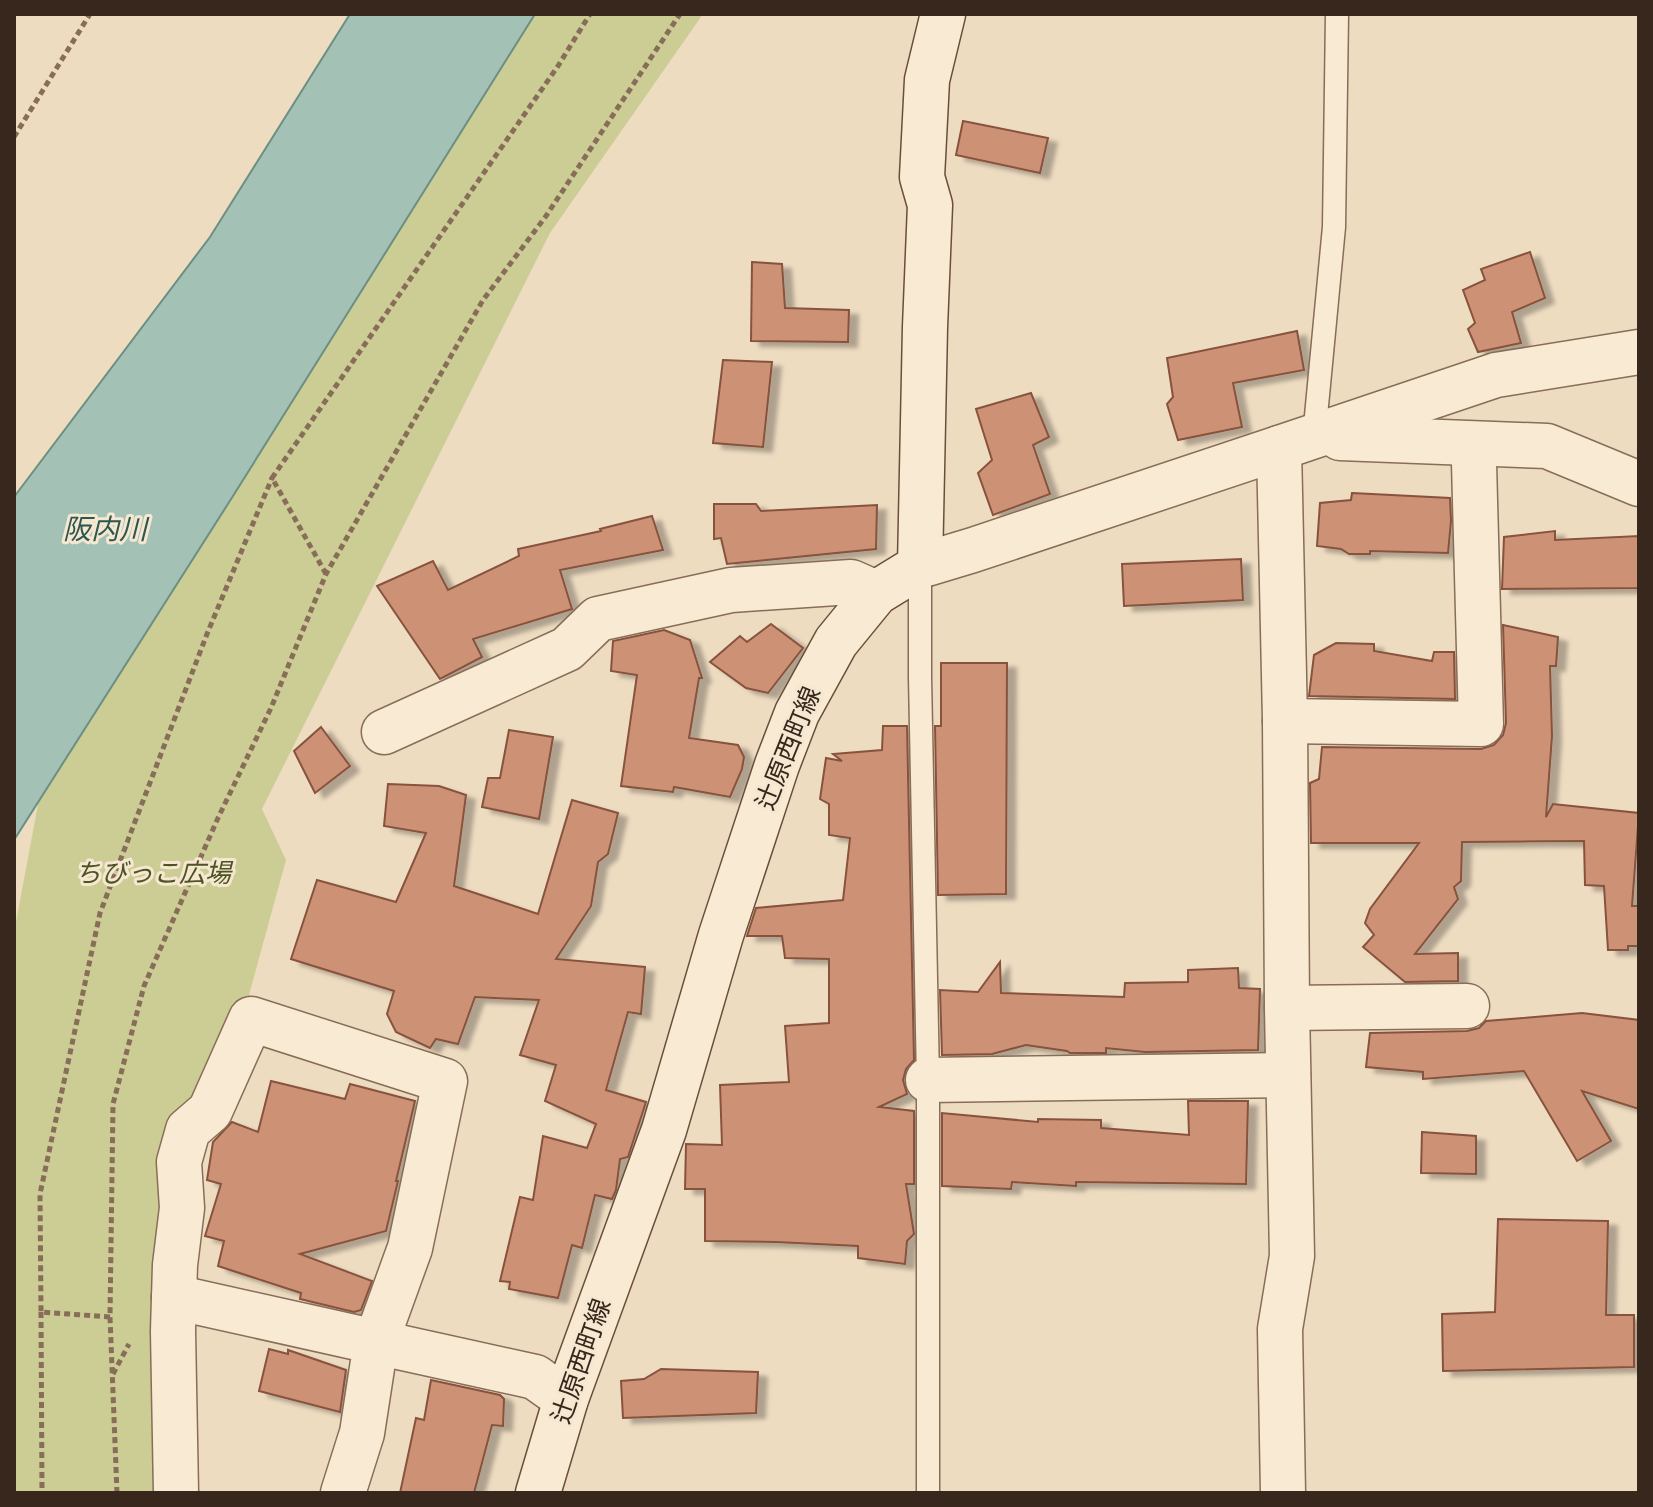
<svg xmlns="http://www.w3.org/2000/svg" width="1653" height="1507" font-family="Lora,'Noto Sans JP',serif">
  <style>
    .green { fill: #cccc95 }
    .water { fill: #a4c1b5; stroke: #6b8f82; stroke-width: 2 }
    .building { fill: #cd9176; stroke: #87533e; stroke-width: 2; filter: url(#shadow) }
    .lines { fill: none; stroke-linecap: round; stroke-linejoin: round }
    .service-casing { stroke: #886d58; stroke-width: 25 }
    .minor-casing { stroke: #886d58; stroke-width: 47 }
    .secondary-casing { stroke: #6a4e3c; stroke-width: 47 }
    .path { stroke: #886d58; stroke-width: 5; stroke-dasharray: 6 4; stroke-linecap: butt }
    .service { stroke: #f9ead4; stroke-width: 22 }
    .minor { stroke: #f9ead4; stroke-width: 44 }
    .secondary { stroke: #f9ead4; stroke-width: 44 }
    .labels { text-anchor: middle; stroke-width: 6; stroke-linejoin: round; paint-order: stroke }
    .street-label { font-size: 26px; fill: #37271d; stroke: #f6e7d1 }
    .park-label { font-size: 26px; font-style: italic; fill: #4d5423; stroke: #f6e7d1 }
    .water-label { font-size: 28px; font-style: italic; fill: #2c5750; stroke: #f6e7d1 }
  </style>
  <defs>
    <filter id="shadow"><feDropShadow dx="9" dy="5" stdDeviation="2" flood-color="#0004"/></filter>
  </defs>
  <rect width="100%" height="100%" fill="#eedcc1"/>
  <path class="green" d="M530,14H703L550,233L262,809L286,860L247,1002L199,1097L160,1493H14V933L39,799Z"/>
  <path class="water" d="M350,14H535L233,496L14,840V497L210,237Z"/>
  <g class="building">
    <path d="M963,121L1048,138L1040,173L956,155Z"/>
    <path d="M1530,252L1545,298L1512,312L1521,343L1478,352L1468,329L1475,323L1463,290L1485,280L1481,269Z"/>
    <path d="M752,262L782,264L785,308L849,310L848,342L751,341Z"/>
    <path d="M1297,331L1304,370L1233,383L1242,427L1178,440L1167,404L1173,397L1167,358Z"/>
    <path d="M723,360L772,362L763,447L713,443Z"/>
    <path d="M1031,393L1049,437L1033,445L1050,494L993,515L978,473L992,460L976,409Z"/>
    <path d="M1352,493L1450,498L1451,521L1448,553L1370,551V554H1349L1341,549L1317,546L1320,503L1351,500Z"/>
    <path d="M714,504H756L761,511L877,505L876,549L727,564L721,538L714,539Z"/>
    <path d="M652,516L663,550L560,570L572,609L473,639L482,657L440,679L377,586L433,561L448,590L519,556L518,549L601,531L600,529Z"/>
    <path d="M1555,531V540L1639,536V588L1502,589L1504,537Z"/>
    <path d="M1241,559L1243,600L1124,606L1122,564Z"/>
    <path d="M771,624L803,648L768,693L746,688L710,662L740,636L747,642Z"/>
    <path d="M1503,625L1558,637L1556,666H1550L1552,736L1546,817L1553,804L1639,813L1632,906H1639V946H1628V950H1608L1604,886L1585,885L1584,841L1462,842L1461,881L1454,887L1458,899L1415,954L1458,953V981L1405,982L1363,947L1374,935L1365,923L1370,909L1419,843H1311L1310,783L1319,779L1322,747L1481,749L1494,745L1503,735L1506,723Z"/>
    <path d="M664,630L690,640L702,678H699L689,738L738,745L744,757L742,769L730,797L674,787L673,792L621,786L637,675L611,671L613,641Z"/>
    <path d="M1336,643L1374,644V651L1432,661L1434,652H1454L1455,699L1309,696L1314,655Z"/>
    <path d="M941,663H1007L1006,894L938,895L935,726H941Z"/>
    <path d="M883,726H907L914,1060L906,1069L903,1080L907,1094L879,1107L914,1111V1184H906L914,1234L907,1241L905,1264L858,1258V1246L776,1242L705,1241V1189H685L686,1144L722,1145L720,1085L789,1082L785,1026L829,1023V959L785,958L782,936H747L756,908L843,900L850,838L829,835V804L820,799L826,758L842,761L833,754L882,750Z"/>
    <path d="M321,727L350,766L315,793L294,751Z"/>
    <path d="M509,730L553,737L539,819L482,807L488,778H500Z"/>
    <path d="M388,784L439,786L466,795L454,886L538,914L572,800L618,813L608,854L598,862L591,906L556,959L645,967L641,1014L628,1012L606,1090L646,1102L628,1157L620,1159L616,1190L612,1199L595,1195L582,1248L572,1245L558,1298L509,1289L510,1282L500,1281L520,1197L533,1200L543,1136L587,1148L596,1124L545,1101L556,1065L520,1055L539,1000L475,997L458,1044L436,1039L430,1048L396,1032L387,1014L394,991L291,959L317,880L396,902L426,833L384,826Z"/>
    <path d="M1000,962L1001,993L1124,997L1125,983L1188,982V970L1238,968L1239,988L1260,989L1258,1050L1145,1052L1106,1048V1053H1070L1067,1051L1026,1045L992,1054L942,1055L940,990L978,992Z"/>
    <path d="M1582,1013L1639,1020V1109L1582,1091L1611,1141L1577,1161L1524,1071L1423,1079V1072L1366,1067L1370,1033L1467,1031L1479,1028L1486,1021Z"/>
    <path d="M271,1081L345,1099L350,1084L415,1101L396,1181H398L386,1231L300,1254L372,1281L361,1310L354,1312L300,1299L301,1293L218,1266L224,1241L205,1236L221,1184L207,1180L213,1142L232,1122L258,1132Z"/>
    <path d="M1188,1101H1248L1246,1184L1076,1182V1186L1012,1182L1011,1189L942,1186V1113L1038,1122V1119L1101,1120V1128L1189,1135Z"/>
    <path d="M1422,1132L1476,1136V1174L1421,1173Z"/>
    <path d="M1498,1219L1608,1221L1606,1315H1634V1367L1443,1371L1442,1314L1495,1312Z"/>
    <path d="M269,1349L288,1354V1350L346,1370L340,1412L259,1391Z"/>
    <path d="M661,1369L758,1372L756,1413L623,1418L621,1381L644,1379Z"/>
    <path d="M431,1380L500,1395L504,1399L503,1426L492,1425L474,1493H400L416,1418L424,1420Z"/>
  </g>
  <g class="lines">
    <g class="service-casing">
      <g id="service">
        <path d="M1314,437L1334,227L1337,14"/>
        <path d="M920,566V677L928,1080V1493"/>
      </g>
    </g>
    <g class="minor-casing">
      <g id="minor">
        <path d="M1340,438L1547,446L1639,484"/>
        <path d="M920,566L973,550L1279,448"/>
        <path d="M1285,721L1481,724L1474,463L1471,444"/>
        <path d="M384,732L567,649L598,619L731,590L851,582L876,593"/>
        <path d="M1287,1008L1467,1006"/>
        <path d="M928,1080L1288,1075"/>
        <path d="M174,1297L376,1342L362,1433L343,1493"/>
        <path d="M176,1493L173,1331L175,1265L182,1208L179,1162L188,1130L210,1111L251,1019L445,1081L410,1248L376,1342L535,1377L566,1399"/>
        <path d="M1283,1493L1280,1329L1292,1256L1287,1008L1285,721L1279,448L1496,375L1639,352"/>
      </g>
    </g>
    <g class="secondary-casing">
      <path id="secondary" d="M538,1493L566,1399L664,1130L721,935L777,765L797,713L836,642L876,593L920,566L925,327L930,205L922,177L927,80L943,14"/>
    </g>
    <g class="path">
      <path d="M14,137L90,14"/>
      <path d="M326,574L272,478L558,66L590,14"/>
      <path d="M41,1312L42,1493"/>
      <path d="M110,1317L41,1312L40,1194L100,913L207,634L272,478"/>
      <path d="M113,1374L129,1344"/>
      <path d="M117,1493L110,1317L113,1104L144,986L218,818L271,708L326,574L483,300L546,216L680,14"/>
    </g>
    <use href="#service" class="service"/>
    <use href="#minor" class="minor"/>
    <use href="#secondary" class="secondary"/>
  </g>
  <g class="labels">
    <g class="street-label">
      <text transform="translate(788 748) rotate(-68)" y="9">辻原西町線</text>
      <text transform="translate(581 1361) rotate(-71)" y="9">辻原西町線</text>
    </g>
    <g class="park-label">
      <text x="153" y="882">ちびっこ広場</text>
    </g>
    <g class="water-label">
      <text x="105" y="539">阪内川</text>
    </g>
  </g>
  <rect width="1653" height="1507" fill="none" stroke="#37271d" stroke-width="32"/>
</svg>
